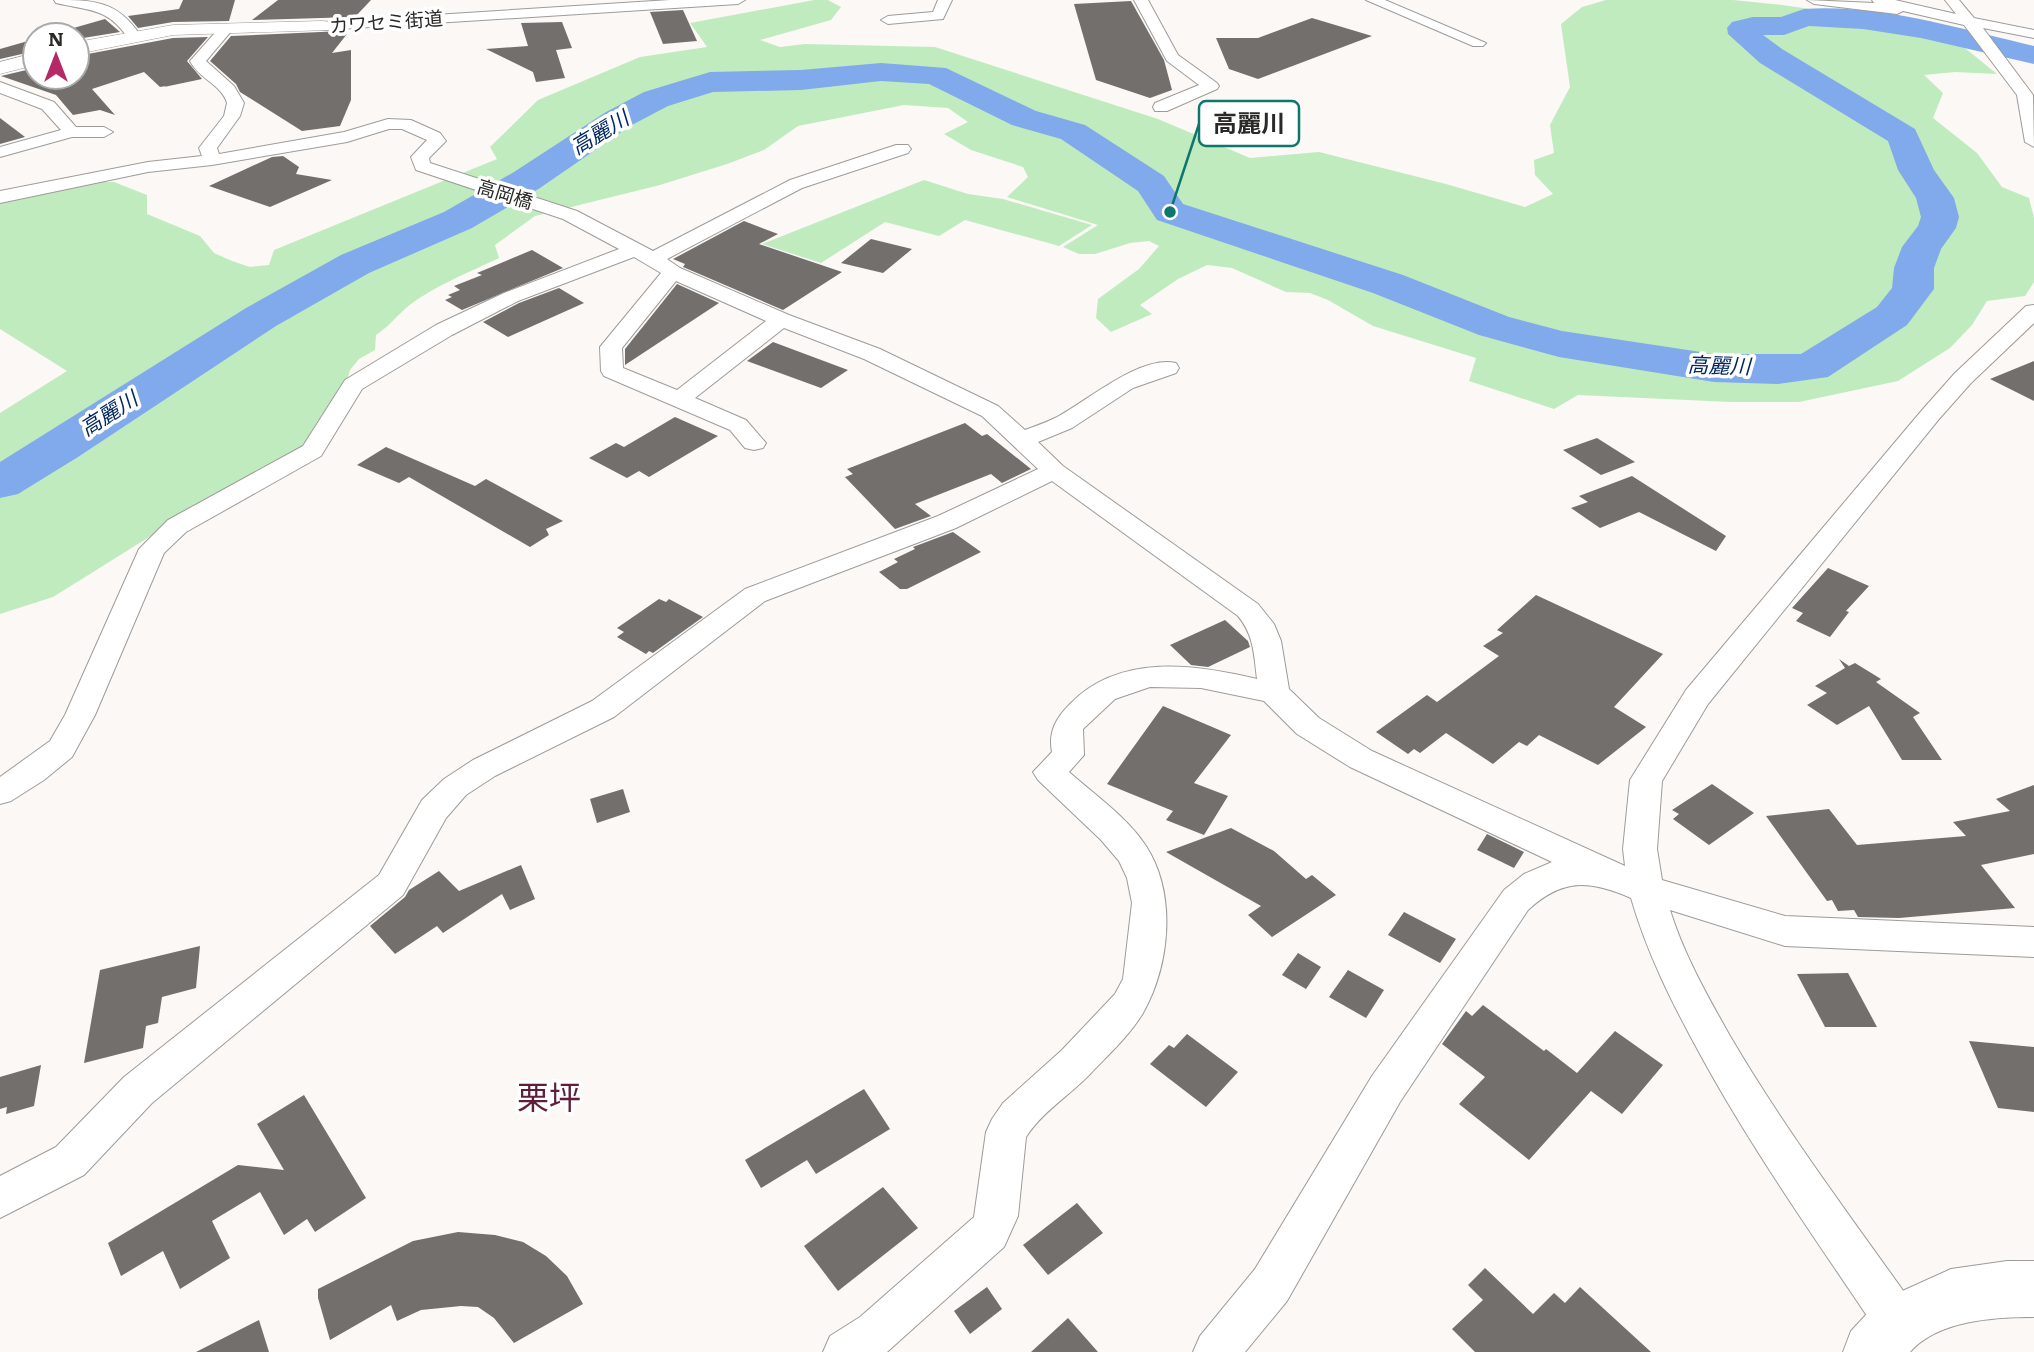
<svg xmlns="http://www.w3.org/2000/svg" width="2034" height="1352" font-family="Literata,'Noto Sans JP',serif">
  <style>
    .green { fill: #c0ebbf }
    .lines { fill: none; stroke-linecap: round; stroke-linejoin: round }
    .river { fill: #80aaeb; fill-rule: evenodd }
    .building { fill: #726f6c }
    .minor-casing { stroke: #9e9b98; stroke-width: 2 }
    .tertiary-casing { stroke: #9e9b98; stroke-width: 1 }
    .primary-casing { stroke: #9e9b98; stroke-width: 2 }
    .minor { fill: #fff; fill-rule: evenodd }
    .tertiary { fill: #fff; fill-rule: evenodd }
    .primary { fill: #fff; fill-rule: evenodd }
    .labels { text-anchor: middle; stroke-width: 7; stroke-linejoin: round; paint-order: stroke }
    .far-street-label { font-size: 19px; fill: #2a2928; stroke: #fff }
    .far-water-label { font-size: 21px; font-style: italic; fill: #022961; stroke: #fff }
    .near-quarter-label { font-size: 32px; fill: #601e38; stroke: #fff }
    .leader { fill: none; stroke: #0f766e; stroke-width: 2.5 }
    .callout-dot { fill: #0f766e; stroke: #fff; stroke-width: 2.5 }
    .callout { fill: #fff; stroke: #0f766e; stroke-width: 2.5 }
    .callout-label { font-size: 24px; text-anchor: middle; font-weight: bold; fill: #2a2928 }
  </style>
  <rect width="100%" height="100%" fill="#fbf8f5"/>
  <g class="green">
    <path d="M814,0H828L841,7L831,20L760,40L780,47L805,44L935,47L1158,119L1250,158L1319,152L1446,184L1525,207L1553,194L1535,175L1534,160L1554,153L1550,125L1570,87L1561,24L1582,7L1606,0H1733L1782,5L1939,27L1997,74L1955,72L1924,75L1943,93L1933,118L1977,153L2002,187L2029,198L2034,218V282L2025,296L1987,301L1972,325L1950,348L1898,381L1799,402H1731L1578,395L1554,409L1469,381L1476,358L1373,326L1328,300L1310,293L1286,292L1232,268L1207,265L1178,279L1140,305L1152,314L1111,332L1096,318L1098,299L1139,269L1159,246L1149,241L1130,243L1095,254H1079L1063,247L1098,225L1007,197L1028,177L1023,167L971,150L944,134L968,122L948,108L904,105L798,126L764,150L727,164L660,185L535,216L495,245L499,258C470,272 429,288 405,309C395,318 388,327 376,335L375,350L359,359L350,370L346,384L311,448L170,524L53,597L0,614V413L67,371L0,329V196L50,193L96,182H114L147,195V214L200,236L214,253L232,261L250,267L269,265L274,250L497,159L490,147L538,100L640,57L707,47L690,23Z"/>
    <path d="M924,180L968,194L1003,199L1092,225L1059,246L965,220L939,236L885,222L821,263L762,244Z"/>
  </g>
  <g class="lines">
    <path class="river" d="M1804,9C1881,4 1960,29 2034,46V64L1921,38L1863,29L1809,26L1784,35H1763L1782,49L1915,129L1934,170L1954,198L1959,217L1956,228L1941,249L1934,268V289L1907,325L1828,377L1778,384L1714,382L1559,357L1479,335L1373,293L1157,220L1138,191L1061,139L1012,125L929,84L881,81L801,90L713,92L668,106L630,126L540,188L472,228L369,273L276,326L78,457L18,494L0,498V462L246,308L341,255L444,212L514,172L606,112L644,92L710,72L801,70L881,63L946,68L1036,111L1085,125L1164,176L1183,204L1403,275L1509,317L1562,331L1714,354H1801L1877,307L1892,288L1894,268L1902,247L1918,226L1921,217L1916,198L1898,170L1888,141L1760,63L1728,34L1727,28L1732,22L1753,17H1781Z"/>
  </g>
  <g class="building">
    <path d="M183,0H235L229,21L173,22L138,28L128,16L179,9Z"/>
    <path d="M278,0H371L355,17L252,20Z"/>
    <path d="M1131,1L1164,60L1172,90L1150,98L1096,80L1074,4Z"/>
    <path d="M683,10L697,41L663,44L650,12Z"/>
    <path d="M1312,18L1372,36L1258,79L1229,69L1216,38H1258Z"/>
    <path d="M105,19L120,32L77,39V35H49Z"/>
    <path d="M562,22L572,48L556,50L565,78L536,82L533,72L486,49L528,46L521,23Z"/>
    <path d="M343,31L341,34H347L332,53L351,50V100L340,126L302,131L240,92L236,84L210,61L231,36Z"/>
    <path d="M208,37L187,61L202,79L164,87L166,86L160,87L144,72L92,89L115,115L100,110L73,115L56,95L1,76L35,68V77H77V56L173,38Z"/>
    <path d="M35,39V51L0,59V49Z"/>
    <path d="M0,118L25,137L0,144Z"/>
    <path d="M283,156L299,167L296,174L332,180L270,207L209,186L272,157Z"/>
    <path d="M744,221L778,234L759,244L842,272L783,310L683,267L685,264L673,259Z"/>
    <path d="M871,239L912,249L883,273L841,263Z"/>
    <path d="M532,250L563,268L462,310L445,300L452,297L448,295L460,290L454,286L482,275L477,273Z"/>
    <path d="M677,284L719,303L625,365V349Z"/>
    <path d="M559,288L584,303L508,337L483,322L519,303Z"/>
    <path d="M773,342L848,370L821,388L747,361Z"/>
    <path d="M2034,361V401L1990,379Z"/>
    <path d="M675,417L718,436L649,477L639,471L627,478L589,458L616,443L624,447Z"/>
    <path d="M965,423L982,436L987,434L1031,469L1002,483L991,474L915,504L931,516L895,529L845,477L853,474L847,469Z"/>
    <path d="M1597,438L1635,462L1601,475L1563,450Z"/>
    <path d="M386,447L475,486L486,479L563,521L546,529L549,535L530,547L409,477L399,483L357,465Z"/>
    <path d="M1632,476L1726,536L1716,551L1639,512L1600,528L1571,508L1588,502L1579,496Z"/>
    <path d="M953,532L981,552L907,589H900L879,572L898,562L894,559L915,549L913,547Z"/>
    <path d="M1828,568L1869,586L1846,611L1849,612L1830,637L1796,621L1803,613L1792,608Z"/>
    <path d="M1536,595L1663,654L1614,707L1646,727L1598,765L1539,735L1527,746L1519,742L1493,764L1446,733L1420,753L1414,749L1408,754L1376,732L1427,695L1437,702L1499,656L1483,646L1503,633L1497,630Z"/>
    <path d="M659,599L666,602L669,599L703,617L653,653L649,651L646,654L617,637L624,632L617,628Z"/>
    <path d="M1225,620L1248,641L1250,647L1208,667L1191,665L1170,645Z"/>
    <path d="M1839,659L1849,666L1855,663L1881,679L1876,682L1920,713L1913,717L1942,760H1902L1869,706L1837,725L1807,705L1827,693L1815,686L1845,668Z"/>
    <path d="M1163,706L1231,735L1194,783L1228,796L1204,835L1166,820L1173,811L1107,784Z"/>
    <path d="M1712,784L1754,813L1709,845L1673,819L1679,814L1672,810Z"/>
    <path d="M2034,785V854L1981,865L2015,908L1899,918L1858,917L1854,910L1838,911L1832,900L1827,901L1766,816L1829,809L1857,845L1966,836L1953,822L2010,811L1996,799Z"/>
    <path d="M623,789L630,812L597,823L590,799Z"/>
    <path d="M1231,828L1274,851L1306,879L1312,875L1336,895L1272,937L1248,915L1261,906L1166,852Z"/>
    <path d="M1487,834L1524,852L1514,868L1477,850Z"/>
    <path d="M521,865L535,899L510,910L502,894L443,933L437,926L395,954L370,926L405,897L409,890L439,871L459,891Z"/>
    <path d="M1404,912L1456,939L1440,963L1388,935Z"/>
    <path d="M200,946L196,988L162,997L158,1023L146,1026L143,1048L84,1063L100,970Z"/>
    <path d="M1298,953L1321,967L1306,989L1282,975Z"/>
    <path d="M1348,970L1384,990L1366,1018L1329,997Z"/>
    <path d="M1848,973L1877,1027H1825L1797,974Z"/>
    <path d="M1483,1005L1544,1051L1546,1049L1577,1073L1615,1031L1663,1065L1622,1114L1591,1091L1529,1160L1459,1104L1485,1077L1442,1044L1466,1011L1472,1016Z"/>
    <path d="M1187,1034L1238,1072L1206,1107L1150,1064L1169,1045L1174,1048Z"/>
    <path d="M1969,1041L2034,1047V1112L1998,1108Z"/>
    <path d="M41,1065L34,1106L6,1114L7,1107L0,1109V1077Z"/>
    <path d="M864,1089L890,1129L816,1174L807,1160L761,1188L745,1160Z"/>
    <path d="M304,1095L366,1198L315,1232L307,1219L284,1235L260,1192L212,1221L230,1258L180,1289L163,1251L121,1276L108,1243L238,1165L284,1170L257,1124Z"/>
    <path d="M883,1187L918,1228L838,1291L804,1246Z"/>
    <path d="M1077,1203L1103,1233L1048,1275L1023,1245Z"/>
    <path d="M458,1232L495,1235L523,1242L546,1256L567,1276L583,1304L514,1343L494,1318L478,1307L461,1306L421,1310L397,1321L391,1305L330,1340L318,1298V1289L413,1241Z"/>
    <path d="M1485,1268L1533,1314L1554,1293L1565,1303L1580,1287L1651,1352H1475L1452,1329L1483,1300L1468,1285Z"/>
    <path d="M987,1287L1002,1309L970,1334L954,1311Z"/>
    <path d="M1068,1318L1098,1352H1031Z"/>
    <path d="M259,1320L269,1352H196Z"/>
  </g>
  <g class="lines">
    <g class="minor-casing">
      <g id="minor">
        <path d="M54,0C93,0 117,0 140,35L138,38H128C107,7 89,11 56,3Z"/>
        <path d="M670,0H745L738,4L323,30L316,26L323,22Z"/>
        <path d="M938,0H952L943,19L888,24L881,20L888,16L933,12Z"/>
        <path d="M1134,0H1148L1178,55L1217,83L1219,86L1217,89L1167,111H1155L1153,107L1155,103L1199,85L1167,61Z"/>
        <path d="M1366,0H1385L1486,43L1483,46H1473Z"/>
        <path d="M1807,0L1874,3L1872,0H1895L1956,14L1945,0H1959L1974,18L2034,30V38L1983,28L2033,95L2034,147L2025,142L2017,95L1964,25L1903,11L1897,14L1814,4Z"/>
        <path d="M226,25L233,29L206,61L234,86L244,103L240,116L217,148L219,154L344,132L388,119L411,120L440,133L446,141L429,158L430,163L577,211L653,251L790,180L896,145H908L911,149L908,153L802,188L667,259L680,268L789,315L880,349L998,406L1025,430C1035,426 1045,423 1055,418C1085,403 1140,354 1176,363L1179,368L1176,373L1133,388L1072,428L1038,442L1063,466L1258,604L1274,624L1281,641L1289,689L1319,718L1372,751L1625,866L1623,849L1630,780L1686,690L1923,409L1955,373L2026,306L2034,305V323L1971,383L1939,419L1708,704L1662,781L1657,849L1662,880L1785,916L2034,927V957L1785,946L1670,910C1684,955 1707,995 1730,1036C1785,1130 1851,1217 1914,1306L1920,1322L1914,1338L1898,1344L1882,1338C1819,1244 1754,1153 1700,1054C1672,1003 1647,953 1631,898C1589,880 1563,878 1528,910L1400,1102L1287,1301L1245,1352H1193L1200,1336L1255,1269L1372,1076L1504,890L1524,874L1552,862L1350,767L1297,734L1264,701L1201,688L1150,687L1115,699L1083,729L1084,755L1069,772C1095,795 1127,817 1146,846C1177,894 1170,965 1143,1013C1130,1035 1107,1056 1090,1074C1070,1095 1042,1112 1026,1137L1018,1216L1004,1247L887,1352H823L830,1336L860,1317L974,1217L986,1132L992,1119L1003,1103L1062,1050L1115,994L1123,979L1132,903L1127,878L1119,861L1101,840L1038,780L1033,772L1052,752C1048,732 1056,718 1070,704C1119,653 1195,664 1257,679C1254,655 1254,635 1238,616L1052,481L956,528L765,601L614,717L495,776L466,795L446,818L403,895L152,1103L84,1175L0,1218V1176L56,1147L124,1077L379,875L422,800L444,779L473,760L592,701L745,589L938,516L1038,469L982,416L864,359L784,328L695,398L746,420L766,443L763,448L754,450L745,448L730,430L604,376L601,371L600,347L661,273L634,257L518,301L452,335L362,389L321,456L186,532L164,553L95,715L72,757L44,780L11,801L0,804V777L50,741L65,715L139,549L168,520L303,446L345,380L436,325L504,293L619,249L563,219L416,170L411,157L427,140L402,129H389L347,142L212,165L148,172L0,203V191L148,162L202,156L199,148L224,116L227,103C222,85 199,79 190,61L221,26ZM676,281L766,321L677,390L623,368L622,348Z"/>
        <path d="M0,82L54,102L76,127H104L113,132L104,137H72L0,157V147L61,130L42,109L0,93Z"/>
      </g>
    </g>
    <g class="tertiary-casing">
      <g id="tertiary">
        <path d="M323,21L329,22L332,26L329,30L173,35L77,54V42L173,25Z"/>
        <path d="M35,53V65L0,74V62Z"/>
      </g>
    </g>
    <g class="primary-casing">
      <path id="primary" d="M2007,1261H2034V1317C1995,1317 1938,1320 1910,1352H1843L1851,1331L1878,1302L1951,1269Z"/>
    </g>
    <use href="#minor" class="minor"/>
    <use href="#tertiary" class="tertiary"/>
    <use href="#primary" class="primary"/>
  </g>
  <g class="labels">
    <g class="far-street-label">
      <text transform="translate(386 22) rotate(-4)" y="7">カワセミ街道</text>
      <text transform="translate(505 194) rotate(17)" y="7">高岡橋</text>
    </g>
    <g class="far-water-label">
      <text transform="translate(600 133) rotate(-31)" y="7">高麗川</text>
      <text transform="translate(1719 366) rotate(2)" y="7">高麗川</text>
      <text transform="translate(109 414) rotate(-32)" y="7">高麗川</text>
    </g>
    <g class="near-quarter-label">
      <text x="549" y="1109">栗坪</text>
    </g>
  </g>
  <path class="leader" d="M1170 212L1199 124"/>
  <circle class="callout-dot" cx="1170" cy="212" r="7"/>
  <rect class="callout" x="1199" y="101" width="100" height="45" rx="7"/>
  <g class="callout-label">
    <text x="1249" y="132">高麗川</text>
  </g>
  <g transform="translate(56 56)"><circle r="33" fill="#ffffff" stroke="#aaa9a9" stroke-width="2"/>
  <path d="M0-5L12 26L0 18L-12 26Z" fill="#b52a66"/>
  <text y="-10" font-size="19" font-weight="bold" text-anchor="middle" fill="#2a2928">N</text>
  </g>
</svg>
